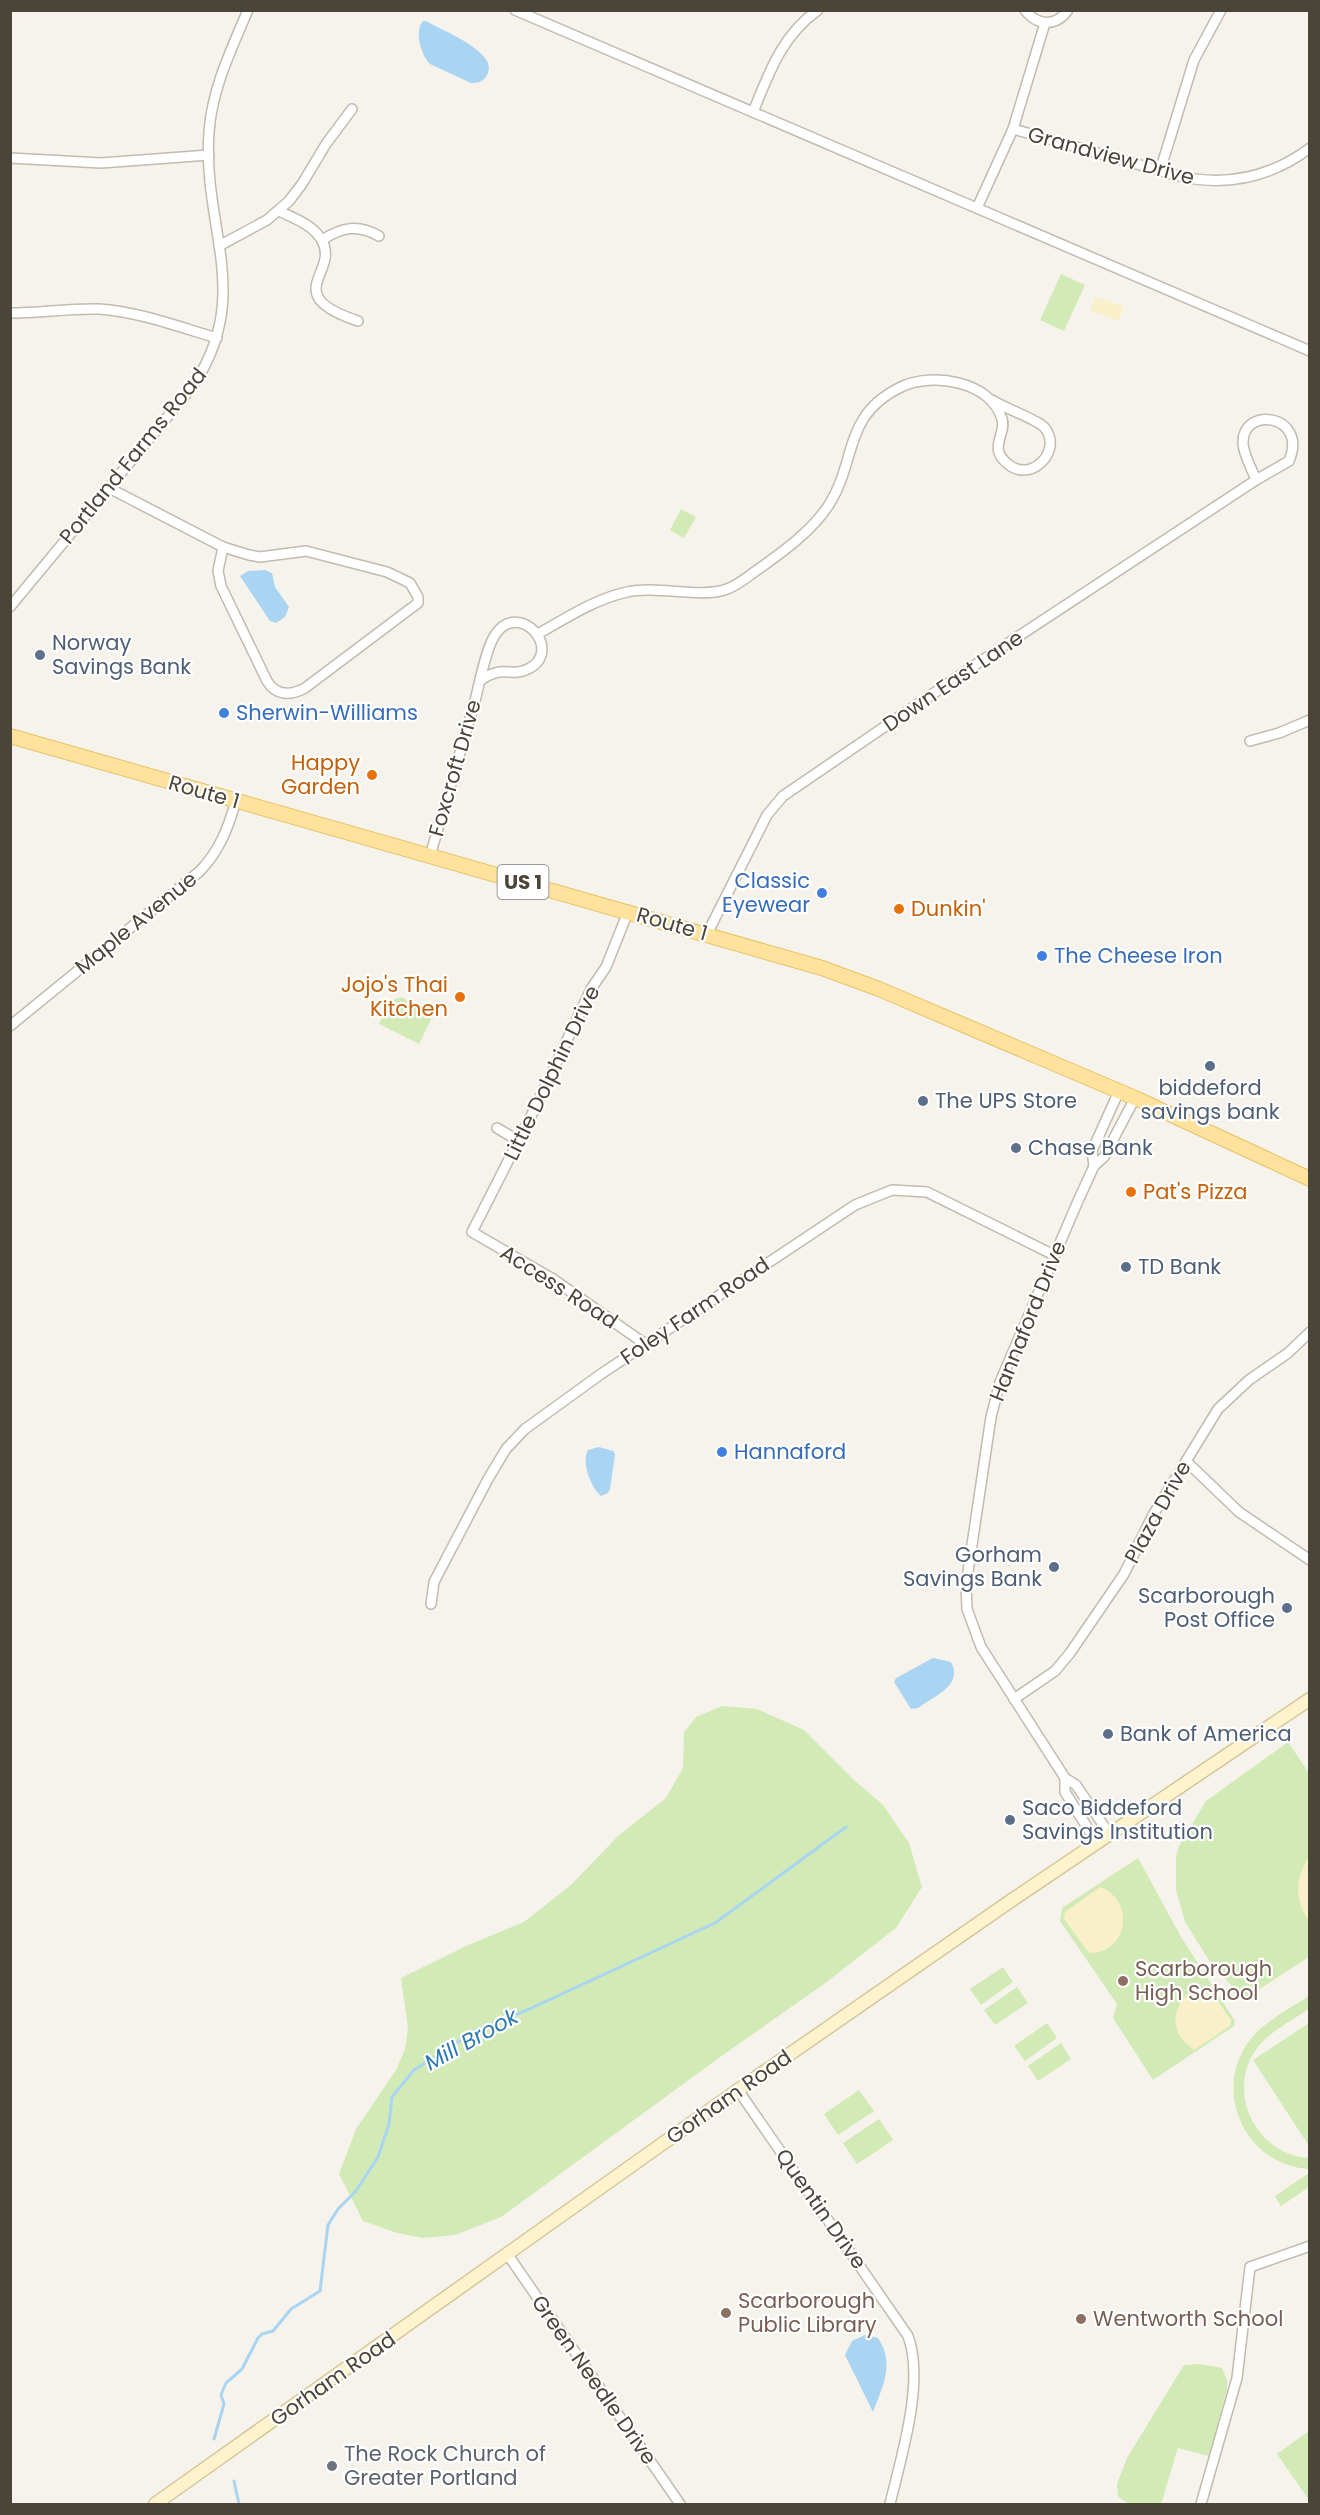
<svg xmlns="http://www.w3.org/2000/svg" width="1320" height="2515" font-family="Poppins,sans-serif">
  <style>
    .green { fill: #d2eab5 }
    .sand { fill: #f9efc9 }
    .water { fill: #a9d4f2 }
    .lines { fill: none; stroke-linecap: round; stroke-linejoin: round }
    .stream { stroke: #a9d4f2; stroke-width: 3 }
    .street-casing { stroke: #c2bbae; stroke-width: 12 }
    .secondary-casing { stroke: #d6c79b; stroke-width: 15 }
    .primary-casing { stroke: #e6c16a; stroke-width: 16 }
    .street { stroke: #fff; stroke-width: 9 }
    .secondary { stroke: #fff3cd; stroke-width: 12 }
    .primary { stroke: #ffe39c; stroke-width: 14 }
    .service-dot { fill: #5c6f8a; stroke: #fff; stroke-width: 2 }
    .shop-dot { fill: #3f7fe0; stroke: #fff; stroke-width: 2 }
    .food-dot { fill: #e8710a; stroke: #fff; stroke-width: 2 }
    .education-dot { fill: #8d6e63; stroke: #fff; stroke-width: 2 }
    .worship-dot { fill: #6b7280; stroke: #fff; stroke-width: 2 }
    .labels { text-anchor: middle; stroke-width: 4.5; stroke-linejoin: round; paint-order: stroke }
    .shield { fill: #fff; stroke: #817c74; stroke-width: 1.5 }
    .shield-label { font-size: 20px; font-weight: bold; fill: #4b4439 }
    .street-label { font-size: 21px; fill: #4b4439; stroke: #fff }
    .service-label { font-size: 21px; fill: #4e5e75; stroke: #fff; text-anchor: start }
    .shop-label { font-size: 21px; fill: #366cbe; stroke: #fff; text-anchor: start }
    .food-label { font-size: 21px; fill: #c56008; stroke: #fff; text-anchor: end }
    .education-label { font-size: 21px; fill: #785e54; stroke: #fff; text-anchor: start }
    .worship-label { font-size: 21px; fill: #5b616d; stroke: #fff; text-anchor: start }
    .water-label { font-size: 22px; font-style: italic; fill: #2e7ab2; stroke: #fff }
  </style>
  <rect width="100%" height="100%" fill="#f6f3ec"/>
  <g class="green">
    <path d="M1061,274L1085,285L1064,331L1040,320Z"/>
    <path d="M681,509L696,517L684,538L670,530Z"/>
    <path d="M401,997L434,1013L419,1044L379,1024L388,1002Z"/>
    <path d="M722,1706L757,1709L804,1730L854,1780L883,1805L909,1843L922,1887L896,1928L824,1984L723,2055L501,2217L455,2235L423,2238L397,2233L363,2221L339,2174L356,2129L396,2070L405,2049L408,2028L401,1978L466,1946L524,1922L572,1884L618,1836L666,1798L683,1768L684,1732L696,1717Z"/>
    <path d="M1288,1742L1309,1773V1957L1244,1999L1212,1965L1185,1922L1176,1890V1857L1179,1846L1206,1801Z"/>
    <path d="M1138,1858L1181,1937L1235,2021L1234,2026L1153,2080L1113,2018L1117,2004L1060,1921L1062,1908Z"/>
    <path d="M1003,1967L1013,1982L981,2005L970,1989Z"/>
    <path d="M1017,1987L1028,2003L995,2025L984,2010Z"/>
    <path d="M1309,1996V2009C1291,2021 1268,2032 1255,2051C1226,2095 1258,2155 1309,2158V2169C1249,2166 1214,2098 1245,2047C1259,2024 1287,2010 1309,1996Z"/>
    <path d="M1047,2023L1057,2038L1025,2061L1014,2046Z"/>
    <path d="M1309,2023V2146L1253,2060Z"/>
    <path d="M1061,2043L1071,2059L1038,2081L1028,2066Z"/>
    <path d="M859,2090L874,2111L838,2135L824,2114Z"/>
    <path d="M879,2119L893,2140L857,2164L843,2143Z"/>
    <path d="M1309,2173V2187L1281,2206L1275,2196Z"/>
    <path d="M1200,2364L1222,2368L1227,2380V2389L1209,2456L1178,2448L1161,2504H1129L1118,2497L1117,2484L1127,2458L1184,2365Z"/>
    <path d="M1309,2431V2500L1277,2454Z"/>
  </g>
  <g class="sand">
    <path d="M1095,297L1124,306L1119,321L1090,311Z"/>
    <path d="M1309,1857V1921C1294,1900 1295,1878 1309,1857Z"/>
    <path d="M1100,1887C1136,1900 1128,1954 1089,1953L1064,1919L1065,1912Z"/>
    <path d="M1208,1987L1231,2020L1230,2026L1194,2050C1188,2045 1181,2040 1178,2032C1169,2010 1186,1988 1208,1987Z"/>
  </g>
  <g class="water">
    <path d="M423,21H426C441,30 501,53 487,75C483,82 478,83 471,83L430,64C421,55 414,31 423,21Z"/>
    <path d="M265,570L272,573L275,587L289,607L285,617L276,623L270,621L240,576L248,571Z"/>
    <path d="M599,1447L613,1451L615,1454L610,1489L608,1493L601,1496C591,1488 581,1462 588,1450Z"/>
    <path d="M933,1658L951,1662C964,1685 934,1696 918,1708L911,1709L894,1682L896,1678Z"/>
    <path d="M865,2335L878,2338C895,2363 883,2386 873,2412L845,2355L852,2341Z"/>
  </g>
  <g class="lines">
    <g class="stream">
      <path d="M214,2439L224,2404L221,2395L223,2390L226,2383L242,2369L258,2338L262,2334L273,2331L291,2309L320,2291L328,2225L338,2209L356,2191L378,2157L389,2124L392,2097L414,2070L477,2030L525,2011L715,1923L846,1827"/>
      <path d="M234,2481L239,2504"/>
    </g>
    <g class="street-casing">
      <g id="street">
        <path d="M515,10L1310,351"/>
        <path d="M1025,10C1037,26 1056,27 1068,10"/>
        <path d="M753,112C769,73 782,35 818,10"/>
        <path d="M1013,129L1179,176C1227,187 1271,177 1310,148"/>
        <path d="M10,158L101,163L209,155"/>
        <path d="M1160,171L1194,60L1221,10"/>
        <path d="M977,208L1013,129L1045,23"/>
        <path d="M279,211C293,218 312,224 321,239C342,272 277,294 358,321"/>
        <path d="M322,240C342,227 358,224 379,236"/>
        <path d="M219,246L267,220L289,201L302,184L326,144L352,109"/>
        <path d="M10,313C40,313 70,308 99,309C140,312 179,327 217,338"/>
        <path d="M109,488L223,547"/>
        <path d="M223,547L249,555L260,557L306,551L387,572L410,583L418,597V603L305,688C290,696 276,696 267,681L221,586L218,571Z"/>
        <path d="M10,607L193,386C254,294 202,229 209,132C212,89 231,50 248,10"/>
        <path d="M538,634C566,618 595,599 627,592C658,585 700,599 727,589C736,586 745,579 753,573C780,554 813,531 830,503C857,459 843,415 901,387C932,372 991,381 1002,419C1007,434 987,448 1008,464C1031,484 1064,450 1044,427C1036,419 1004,408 992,400"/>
        <path d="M1250,741L1279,733L1310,720"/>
        <path d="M430,856C445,804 460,753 475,701C479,685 486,648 495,635C519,598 565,651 528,669C511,678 504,664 481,680"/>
        <path d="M628,912L606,967L591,989L535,1108L472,1232L553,1279L645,1344"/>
        <path d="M707,934L767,815L783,796L978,663L1256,480L1289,461C1309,414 1241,405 1243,444C1244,456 1252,469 1256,480"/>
        <path d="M10,1026L200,871C220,850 228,828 236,801"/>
        <path d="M497,1128L519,1141"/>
        <path d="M1094,1166L1092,1151L1119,1091"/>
        <path d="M1186,1461L1239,1512L1310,1560"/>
        <path d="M431,1604L434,1582L488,1479L506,1449L525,1429L601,1374L855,1205L892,1190L927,1192L1054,1255"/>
        <path d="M1014,1699L1055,1671L1070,1653L1124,1574L1153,1515L1218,1409L1249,1380L1288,1353L1310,1332"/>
        <path d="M1065,1778V1792L1097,1843"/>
        <path d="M1110,1835L1076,1785L1065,1778L981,1647L967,1609L966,1585L991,1417L1000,1382L1078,1201L1094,1166L1104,1157L1135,1098"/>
        <path d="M738,2090L908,2336C925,2382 901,2457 890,2504"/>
        <path d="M508,2255L680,2504"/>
        <path d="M1201,2504L1237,2378L1250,2267L1310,2246"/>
      </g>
    </g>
    <g class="secondary-casing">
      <path id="secondary" d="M155,2504L738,2090L1012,1900L1310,1699"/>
    </g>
    <g class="primary-casing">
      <path id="primary" d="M10,736L822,968L879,989L1135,1098L1310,1179"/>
    </g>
    <use href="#street" class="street"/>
    <use href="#secondary" class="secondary"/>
    <use href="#primary" class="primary"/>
  </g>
  <g class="service-dot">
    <circle cx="40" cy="655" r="6"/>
    <circle cx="1210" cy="1066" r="6"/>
    <circle cx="923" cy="1101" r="6"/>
    <circle cx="1016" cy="1148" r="6"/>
    <circle cx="1126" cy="1267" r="6"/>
    <circle cx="1054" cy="1567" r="6"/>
    <circle cx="1287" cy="1608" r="6"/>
    <circle cx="1108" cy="1734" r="6"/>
    <circle cx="1010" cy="1820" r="6"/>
  </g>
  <g class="shop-dot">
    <circle cx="224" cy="713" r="6"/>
    <circle cx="822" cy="893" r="6"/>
    <circle cx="1042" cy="956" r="6"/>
    <circle cx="722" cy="1452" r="6"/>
  </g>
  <g class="food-dot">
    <circle cx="372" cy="775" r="6"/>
    <circle cx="899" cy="909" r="6"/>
    <circle cx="460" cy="997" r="6"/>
    <circle cx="1131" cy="1192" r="6"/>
  </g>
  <g class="education-dot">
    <circle cx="1123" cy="1981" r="6"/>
    <circle cx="726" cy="2313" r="6"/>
    <circle cx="1081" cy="2319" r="6"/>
  </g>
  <circle class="worship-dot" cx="332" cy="2466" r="6"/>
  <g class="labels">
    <rect class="shield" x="497.5" y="865" width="51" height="34" rx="4.5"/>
    <g class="shield-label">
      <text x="523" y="889">US 1</text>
    </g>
    <g class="street-label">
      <text transform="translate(1111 156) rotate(15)" y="7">Grandview Drive</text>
      <text transform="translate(133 456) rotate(-51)" y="7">Portland Farms Road</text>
      <text transform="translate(953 681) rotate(-34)" y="7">Down East Lane</text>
      <text transform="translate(455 768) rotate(-74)" y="7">Foxcroft Drive</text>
      <text transform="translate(204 792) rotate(16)" y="7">Route 1</text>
      <text transform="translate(136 923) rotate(-39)" y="7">Maple Avenue</text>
      <text transform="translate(672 924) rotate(16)" y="7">Route 1</text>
      <text transform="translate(552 1073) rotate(-64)" y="7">Little Dolphin Drive</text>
      <text transform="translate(559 1287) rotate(33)" y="7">Access Road</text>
      <text transform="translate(695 1311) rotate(-34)" y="7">Foley Farm Road</text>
      <text transform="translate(1028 1321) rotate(-68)" y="7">Hannaford Drive</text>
      <text transform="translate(1158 1512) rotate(-61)" y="7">Plaza Drive</text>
      <text transform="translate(729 2097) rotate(-35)" y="7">Gorham Road</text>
      <text transform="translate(821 2209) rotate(55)" y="7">Quentin Drive</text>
      <text transform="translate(333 2379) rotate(-35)" y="7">Gorham Road</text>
      <text transform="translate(594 2380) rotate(55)" y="7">Green Needle Drive</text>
    </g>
    <g class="service-label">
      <text x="52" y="650">Norway<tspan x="52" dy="24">Savings Bank</tspan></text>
      <text x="1210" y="1095" text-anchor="middle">biddeford<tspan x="1210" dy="24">savings bank</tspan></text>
      <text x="935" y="1108">The UPS Store</text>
      <text x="1028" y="1155">Chase Bank</text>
      <text x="1138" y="1274">TD Bank</text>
      <text x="1042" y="1562" text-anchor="end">Gorham<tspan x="1042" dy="24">Savings Bank</tspan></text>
      <text x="1275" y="1603" text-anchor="end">Scarborough<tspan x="1275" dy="24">Post Office</tspan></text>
      <text x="1120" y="1741">Bank of America</text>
      <text x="1022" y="1815">Saco Biddeford<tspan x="1022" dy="24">Savings Institution</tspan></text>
    </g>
    <g class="shop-label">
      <text x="236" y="720">Sherwin-Williams</text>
      <text x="810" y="888" text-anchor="end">Classic<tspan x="810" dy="24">Eyewear</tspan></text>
      <text x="1054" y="963">The Cheese Iron</text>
      <text x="734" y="1459">Hannaford</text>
    </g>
    <g class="food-label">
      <text x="360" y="770">Happy<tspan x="360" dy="24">Garden</tspan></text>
      <text x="911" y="916" text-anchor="start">Dunkin'</text>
      <text x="448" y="992">Jojo's Thai<tspan x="448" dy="24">Kitchen</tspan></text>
      <text x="1143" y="1199" text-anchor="start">Pat's Pizza</text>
    </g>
    <g class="education-label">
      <text x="1135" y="1976">Scarborough<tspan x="1135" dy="24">High School</tspan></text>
      <text x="738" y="2308">Scarborough<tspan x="738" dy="24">Public Library</tspan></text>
      <text x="1093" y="2326">Wentworth School</text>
    </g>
    <g class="worship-label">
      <text x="344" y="2461">The Rock Church of<tspan x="344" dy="24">Greater Portland</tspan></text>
    </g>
    <g class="water-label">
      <text transform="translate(471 2039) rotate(-29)" y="8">Mill Brook</text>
    </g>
  </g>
  <rect width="1320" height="2515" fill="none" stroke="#4b4439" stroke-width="24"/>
</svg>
